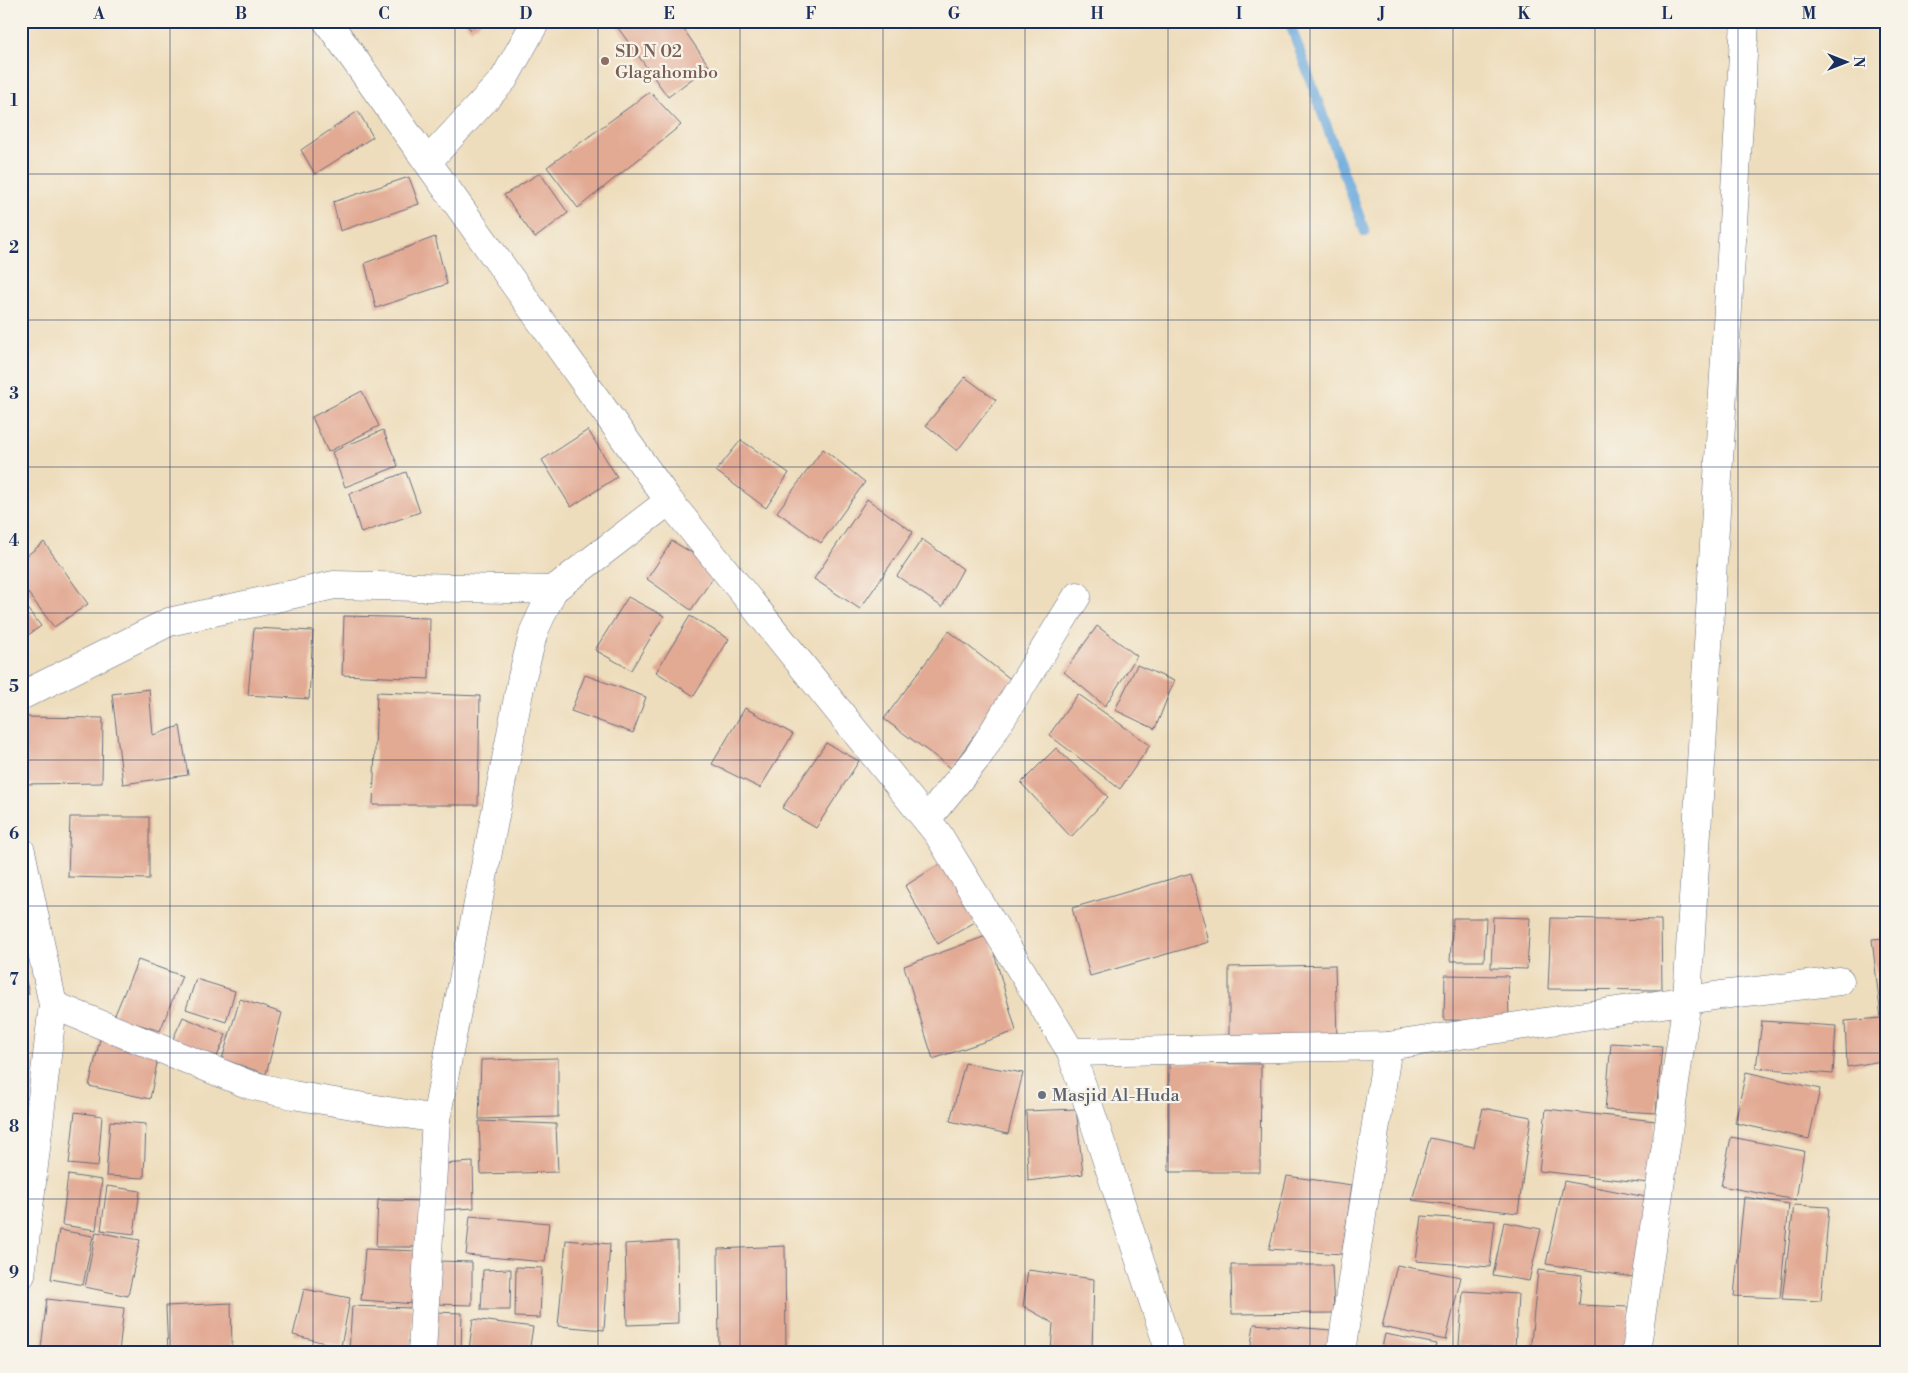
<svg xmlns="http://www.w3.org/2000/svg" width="1908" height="1373" font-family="'Libre Bodoni',serif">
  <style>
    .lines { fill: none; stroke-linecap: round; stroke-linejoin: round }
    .stream { stroke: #6ba9dd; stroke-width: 10 }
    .building { fill: #e2a993 }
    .minor-casing { stroke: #656c7f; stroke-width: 29 }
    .minor { stroke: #fff; stroke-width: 28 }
    .grid { fill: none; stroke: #1b2f5e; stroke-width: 1; stroke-opacity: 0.55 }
    .education-dot { fill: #8d6e63; stroke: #f7f3e8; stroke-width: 2 }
    .worship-dot { fill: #6b7280; stroke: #f7f3e8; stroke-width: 2 }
    .labels { text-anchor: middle; stroke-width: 4.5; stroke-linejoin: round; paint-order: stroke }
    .education-label { font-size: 18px; fill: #785e54; stroke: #f7f3e8; text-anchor: start }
    .worship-label { font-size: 18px; fill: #5b616d; stroke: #f7f3e8; text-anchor: start }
    .neatline { fill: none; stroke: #1b2f5e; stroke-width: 2 }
    .grid-label { font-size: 16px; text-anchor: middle; font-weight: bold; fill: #1b2f5e }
  </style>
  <rect width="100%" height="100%" fill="#f7f3e8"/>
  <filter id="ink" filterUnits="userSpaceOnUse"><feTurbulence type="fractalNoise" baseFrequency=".02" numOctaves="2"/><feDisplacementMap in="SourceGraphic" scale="10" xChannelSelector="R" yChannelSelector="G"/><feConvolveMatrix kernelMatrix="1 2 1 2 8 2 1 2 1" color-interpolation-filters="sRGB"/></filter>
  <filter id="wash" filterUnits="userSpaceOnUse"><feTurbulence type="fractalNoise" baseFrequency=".0096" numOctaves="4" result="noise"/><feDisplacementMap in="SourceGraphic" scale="20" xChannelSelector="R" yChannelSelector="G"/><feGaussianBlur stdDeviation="1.12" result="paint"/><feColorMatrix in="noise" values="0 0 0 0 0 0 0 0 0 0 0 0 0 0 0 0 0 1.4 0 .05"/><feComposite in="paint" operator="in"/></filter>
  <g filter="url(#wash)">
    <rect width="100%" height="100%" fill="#eeddbc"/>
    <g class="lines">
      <path class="stream" d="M1289,21L1365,232"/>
    </g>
    <g id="blocks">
      <g class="building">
        <path d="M464,21H482L471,30Z"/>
        <path d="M613,21H678L709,66L668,97Z"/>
        <path d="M650,92L681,125L578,208L547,167Z"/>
        <path d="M358,111L373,137L315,174L301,150Z"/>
        <path d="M540,173L568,213L535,238L504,195Z"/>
        <path d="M409,177L419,204L340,231L333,202Z"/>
        <path d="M435,237L447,284L376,308L365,263Z"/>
        <path d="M965,377L996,400L957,451L926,425Z"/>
        <path d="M362,391L379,426L328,452L312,417Z"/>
        <path d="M383,430L398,466L345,487L332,452Z"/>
        <path d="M588,430L617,477L571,507L542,460Z"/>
        <path d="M741,440L789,473L766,508L716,471Z"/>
        <path d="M823,449L865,482L821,543L777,512Z"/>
        <path d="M406,472L420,512L361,533L349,494Z"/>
        <path d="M867,499L913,532L860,609L814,579Z"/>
        <path d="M922,539L963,569L942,607L897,576Z"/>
        <path d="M672,541L719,569L691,610L647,579Z"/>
        <path d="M44,542L88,604L54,627L21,584V560Z"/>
        <path d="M628,597L664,616L631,670L595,650Z"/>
        <path d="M21,601L41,626L21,640Z"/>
        <path d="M344,616L430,618L429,679L342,675Z"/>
        <path d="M690,616L729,639L694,696L656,672Z"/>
        <path d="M1097,626L1137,656L1105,706L1064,672Z"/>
        <path d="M254,628L313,631L309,699L248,695Z"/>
        <path d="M949,631L1013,681L951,768L884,719Z"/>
        <path d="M1137,665L1174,681L1155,729L1115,710Z"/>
        <path d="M585,675L646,697L633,733L571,711Z"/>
        <path d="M149,689L153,735L180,726L188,775L123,784L112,694Z"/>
        <path d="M377,692L480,696L478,805H373Z"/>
        <path d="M1078,694L1150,745L1120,789L1049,735Z"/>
        <path d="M745,708L793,734L760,788L712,764Z"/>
        <path d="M21,717L103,718L102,783L21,784Z"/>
        <path d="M826,743L859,761L816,828L782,808Z"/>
        <path d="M1056,748L1108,797L1071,837L1021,783Z"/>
        <path d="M70,817H149V879L68,877Z"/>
        <path d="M948,859L980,919L938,944L905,886Z"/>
        <path d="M1191,873L1209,942L1090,976L1072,908Z"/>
        <path d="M1493,917L1530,918L1527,969L1491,968Z"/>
        <path d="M1453,918H1486L1484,961H1450Z"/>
        <path d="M1551,918L1661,920L1662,990L1548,989Z"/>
        <path d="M989,935L1016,1031L933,1059L904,966Z"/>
        <path d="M1887,938V1060L1847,1067L1845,1021L1881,1018L1872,939Z"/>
        <path d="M138,960L182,976L160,1031L114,1017Z"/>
        <path d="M21,961L29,994L21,996Z"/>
        <path d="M1335,965L1337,1038L1229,1039V967Z"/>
        <path d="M1445,975L1508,976L1509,1021L1444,1020Z"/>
        <path d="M196,979L235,991L226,1022L186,1009Z"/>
        <path d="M240,999L282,1013L266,1074L222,1059Z"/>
        <path d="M183,1017L226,1035L216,1059L172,1041Z"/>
        <path d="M1762,1021L1836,1026L1833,1074L1756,1068Z"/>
        <path d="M100,1039L159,1053L150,1099L89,1086Z"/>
        <path d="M1611,1043L1662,1046L1656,1113L1605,1110Z"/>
        <path d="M558,1058V1117L479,1119L481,1060Z"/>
        <path d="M965,1063L1023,1073L1008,1134L950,1121Z"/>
        <path d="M1169,1063L1261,1064L1260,1172H1169Z"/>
        <path d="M1746,1072L1820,1089L1809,1139L1735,1123Z"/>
        <path d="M1483,1108L1531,1117L1518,1213L1412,1200L1430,1138L1474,1147Z"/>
        <path d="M1076,1109L1083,1174L1028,1181L1026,1111Z"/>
        <path d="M1546,1109L1656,1121L1649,1183L1539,1171Z"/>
        <path d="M75,1112L102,1116L98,1167L69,1164Z"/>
        <path d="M110,1121L146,1124L144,1178L106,1176Z"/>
        <path d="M479,1121L556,1124L558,1172L481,1174Z"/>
        <path d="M1731,1137L1804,1151L1796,1200L1721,1186Z"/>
        <path d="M473,1162L474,1208L443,1210L441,1164Z"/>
        <path d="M68,1175L102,1180L96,1230L62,1225Z"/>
        <path d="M1287,1176L1352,1185L1342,1254L1269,1249Z"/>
        <path d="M1564,1181L1646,1197L1633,1277L1546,1264Z"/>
        <path d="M107,1186L140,1191L134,1234L101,1230Z"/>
        <path d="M1744,1197L1789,1204L1780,1298L1734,1296Z"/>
        <path d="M378,1200L420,1201L418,1247H376Z"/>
        <path d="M1794,1205L1829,1207L1821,1301L1782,1299Z"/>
        <path d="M470,1216L549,1223L545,1262L466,1255Z"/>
        <path d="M1422,1216L1495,1221L1490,1267L1416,1261Z"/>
        <path d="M1504,1222L1541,1229L1529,1281L1493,1275Z"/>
        <path d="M59,1230L93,1236L83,1285L51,1279Z"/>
        <path d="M96,1232L140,1240L128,1296L85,1287Z"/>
        <path d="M566,1240L610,1244L604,1330L558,1326Z"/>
        <path d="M677,1241L678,1323L627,1325L625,1244Z"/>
        <path d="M785,1246L786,1352H719L718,1249Z"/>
        <path d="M365,1249L420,1251L415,1304L361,1300Z"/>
        <path d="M437,1261L472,1262V1305L434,1304Z"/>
        <path d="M1231,1265H1332L1334,1313L1232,1314Z"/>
        <path d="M1397,1265L1461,1277L1446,1340L1382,1327Z"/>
        <path d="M516,1267L542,1268L540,1318L515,1317Z"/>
        <path d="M511,1269L510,1310H481L483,1270Z"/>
        <path d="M1028,1270L1094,1279L1092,1352H1051L1053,1323L1023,1306Z"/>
        <path d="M1538,1270L1582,1275L1579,1305L1628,1307L1626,1352H1530Z"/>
        <path d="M304,1289L350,1298L341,1347L293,1335Z"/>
        <path d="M1463,1291L1518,1294L1515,1349L1459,1345Z"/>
        <path d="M47,1299L124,1308L119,1352H79L41,1348Z"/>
        <path d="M231,1303L232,1348L168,1352L166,1306Z"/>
        <path d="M352,1306L412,1308V1352H349Z"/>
        <path d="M433,1312L462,1313L461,1352H432Z"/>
        <path d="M473,1319L533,1327L529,1352H489L469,1349Z"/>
        <path d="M1254,1324L1332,1330L1329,1352H1250Z"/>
        <path d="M1385,1334L1437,1344L1435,1352H1381Z"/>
      </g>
    </g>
  </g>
  <g filter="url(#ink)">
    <use href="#blocks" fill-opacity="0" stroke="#656c7f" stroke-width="1"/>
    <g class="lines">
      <g class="minor-casing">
        <g id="minor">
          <path d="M327,21L669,501L938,834L1071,1052L1170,1352"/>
          <path d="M428,161L504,79L536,21"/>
          <path d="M21,696L169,622L334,585L553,590L669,501"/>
          <path d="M927,819L979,755L1077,596"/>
          <path d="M21,851L53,1005L21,1275"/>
          <path d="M53,1005L250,1085L293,1095L436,1119"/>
          <path d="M1071,1052L1388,1046L1721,995L1840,981"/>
          <path d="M422,1352L436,1119L522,677L534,631L553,590"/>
          <path d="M1341,1352L1388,1046"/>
          <path d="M1636,1352L1687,1000L1745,21"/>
        </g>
      </g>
      <use href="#minor" class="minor"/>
    </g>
  </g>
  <path class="grid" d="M170,21V1352M313,21V1352M455,21V1352M598,21V1352M740,21V1352M883,21V1352M1025,21V1352M1168,21V1352M1310,21V1352M1453,21V1352M1595,21V1352M1738,21V1352M21,174H1887M21,320H1887M21,467H1887M21,613H1887M21,760H1887M21,906H1887M21,1053H1887M21,1199H1887"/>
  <circle class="education-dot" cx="605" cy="61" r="5"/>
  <circle class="worship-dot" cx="1042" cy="1095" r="5"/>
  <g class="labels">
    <g class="education-label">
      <text x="615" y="57">SD N 02<tspan x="615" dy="21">Glagahombo</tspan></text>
    </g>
    <g class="worship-label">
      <text x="1052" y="1101">Masjid Al-Huda</text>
    </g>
  </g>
  <rect width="1908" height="1373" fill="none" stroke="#f7f3e8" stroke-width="55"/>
  <g transform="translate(1846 62) rotate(90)" stroke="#f7f3e8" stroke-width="4" paint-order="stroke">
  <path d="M0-4L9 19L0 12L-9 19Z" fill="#1b2f5e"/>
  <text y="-8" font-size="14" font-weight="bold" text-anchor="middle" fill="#1b2f5e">N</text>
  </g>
  <rect x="28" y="28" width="1852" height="1318" class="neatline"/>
  <g class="grid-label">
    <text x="99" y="19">A</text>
    <text x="241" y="19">B</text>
    <text x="384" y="19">C</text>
    <text x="526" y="19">D</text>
    <text x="669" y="19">E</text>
    <text x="811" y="19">F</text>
    <text x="954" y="19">G</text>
    <text x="1097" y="19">H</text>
    <text x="1239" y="19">I</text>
    <text x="1382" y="19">J</text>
    <text x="1524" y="19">K</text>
    <text x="1667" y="19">L</text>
    <text x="1809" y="19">M</text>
    <text x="14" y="106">1</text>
    <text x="14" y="253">2</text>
    <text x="14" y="399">3</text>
    <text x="14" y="546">4</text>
    <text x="14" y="692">5</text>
    <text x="14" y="839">6</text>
    <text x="14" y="985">7</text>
    <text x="14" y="1132">8</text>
    <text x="14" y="1278">9</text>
  </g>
</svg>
